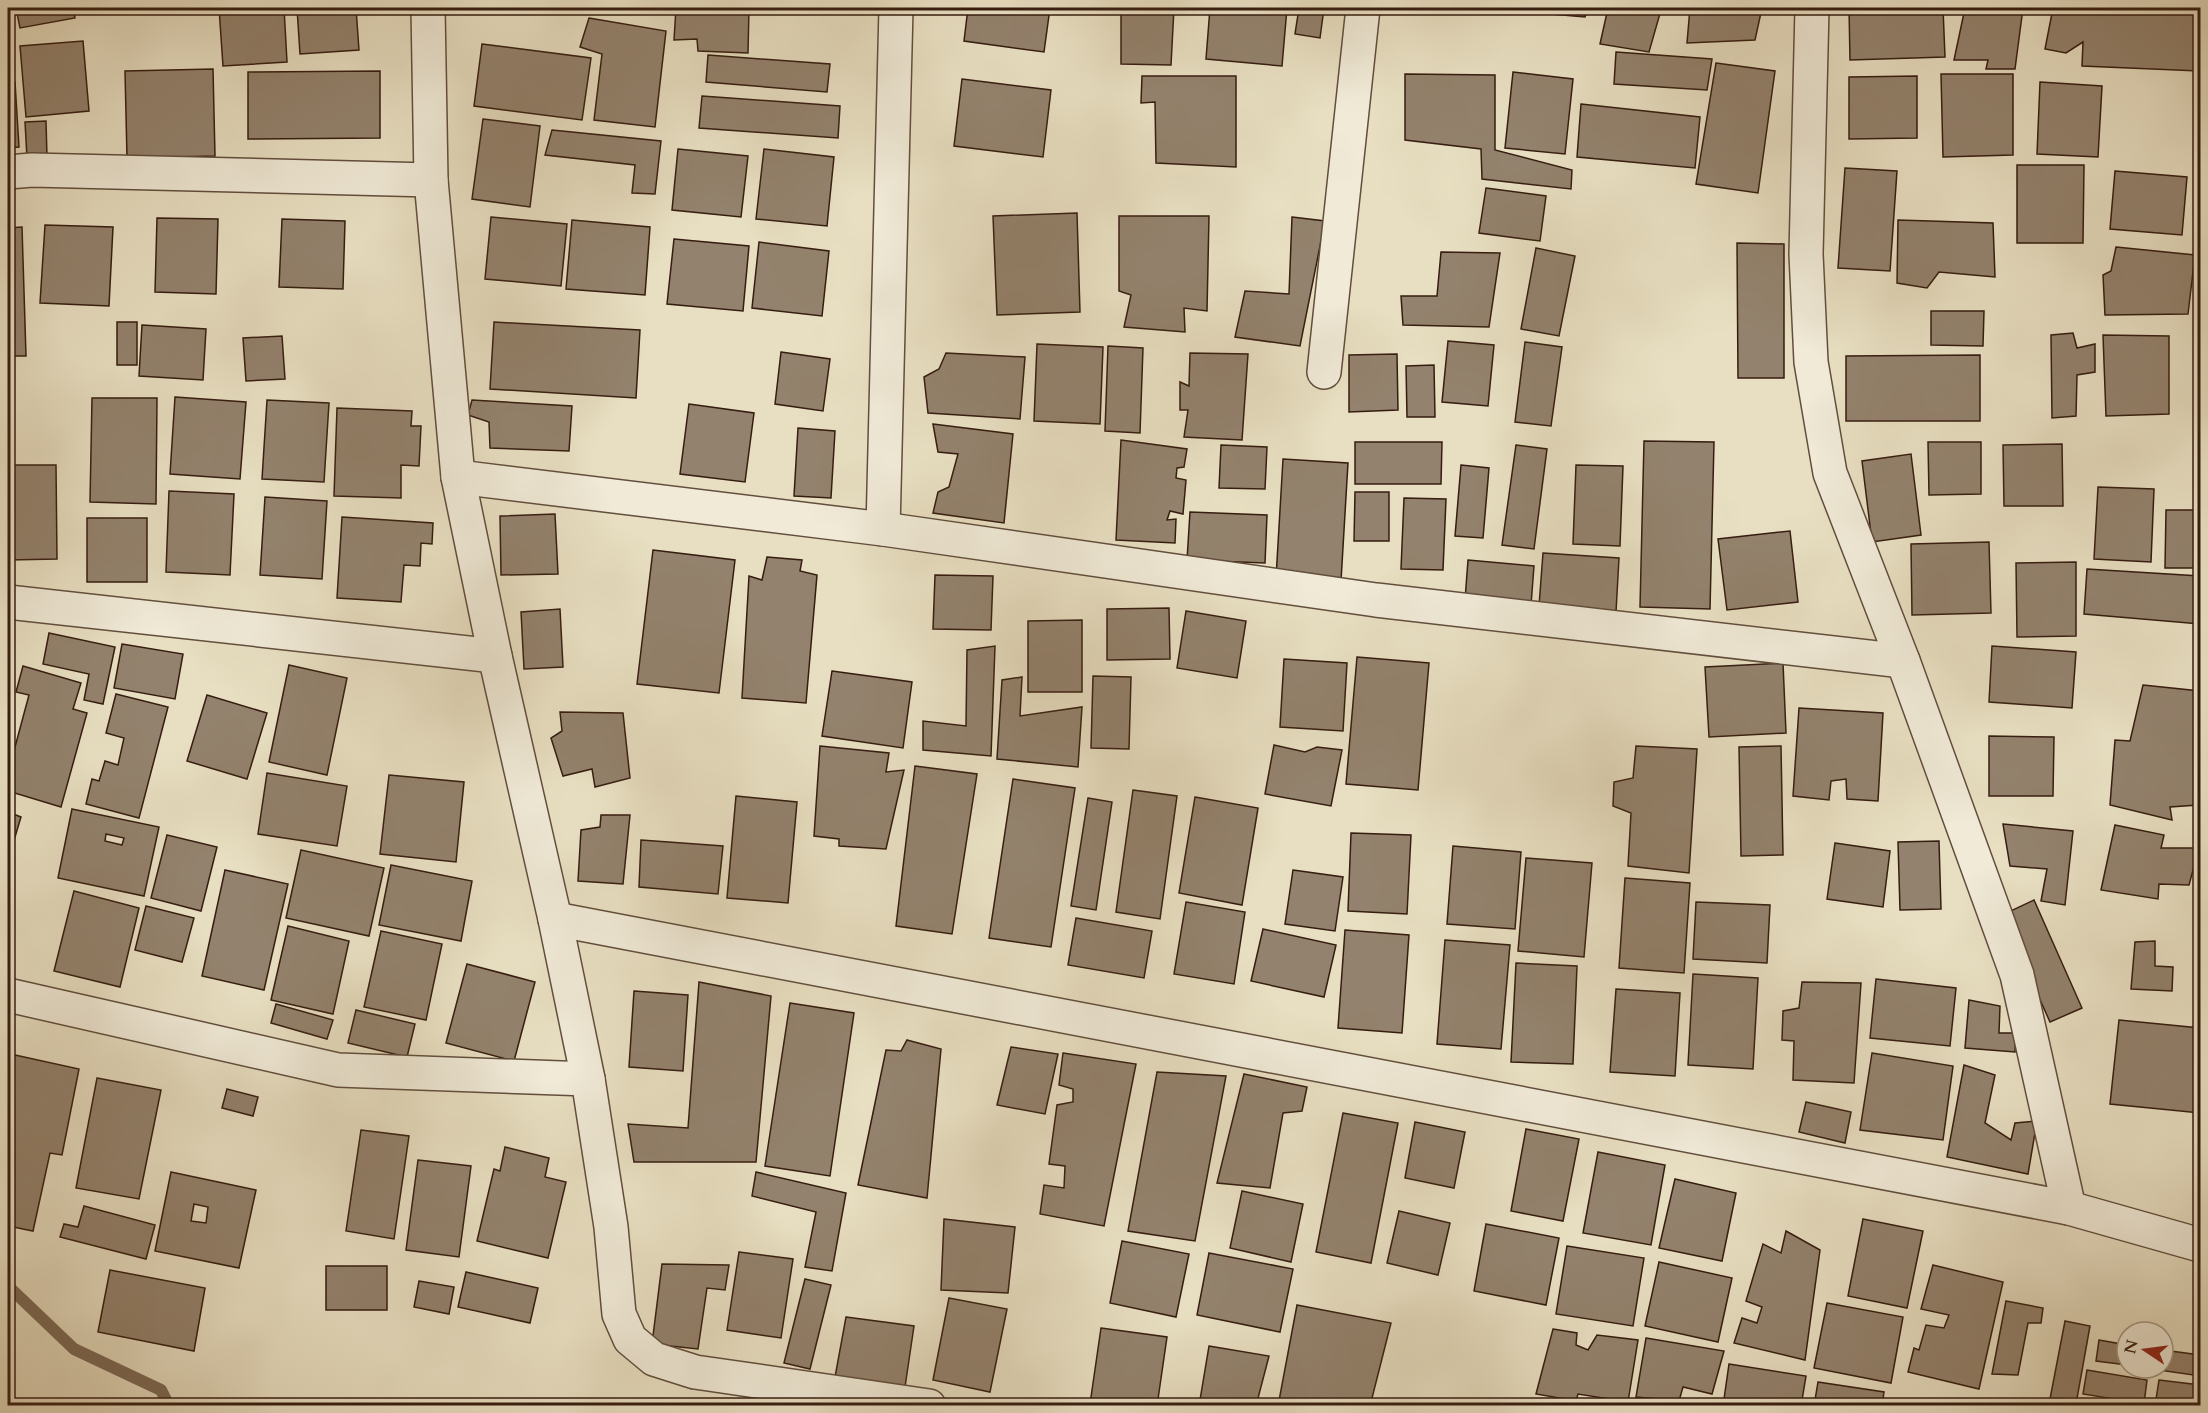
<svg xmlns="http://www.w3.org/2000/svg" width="2208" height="1413" font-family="Cardo,serif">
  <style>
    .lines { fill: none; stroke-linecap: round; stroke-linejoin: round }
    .stream { stroke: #7c6a57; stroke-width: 12 }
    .building { fill: #93826d; stroke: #361d11; stroke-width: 1.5; fill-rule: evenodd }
    .minor-casing { stroke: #624e3d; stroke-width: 36 }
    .minor { stroke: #f0ead7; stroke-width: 33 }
  </style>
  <rect width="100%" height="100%" fill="#e8dfc2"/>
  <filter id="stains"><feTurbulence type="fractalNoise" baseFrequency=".00333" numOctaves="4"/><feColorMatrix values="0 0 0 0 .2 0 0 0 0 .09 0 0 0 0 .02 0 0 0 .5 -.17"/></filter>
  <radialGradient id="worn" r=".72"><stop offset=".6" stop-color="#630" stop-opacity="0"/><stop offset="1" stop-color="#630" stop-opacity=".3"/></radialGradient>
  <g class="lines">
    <path class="stream" d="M8,1286L74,1349L161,1390L169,1406"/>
  </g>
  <g class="building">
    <path d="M8,8H10L13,42L8,43Z"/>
    <path d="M16,8H73L75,18L20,28Z"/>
    <path d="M219,8H284L287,62L223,66Z"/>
    <path d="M297,8H356L359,50L300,54Z"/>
    <path d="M676,8H749L748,53L698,51L697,39L674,40Z"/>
    <path d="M968,8H1050L1044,52L964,41Z"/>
    <path d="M1121,8H1174L1171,65L1121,64Z"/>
    <path d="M1210,8H1287L1282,66L1206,59Z"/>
    <path d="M1299,8H1324L1320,38L1295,34Z"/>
    <path d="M1504,8H1588L1585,17L1504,10Z"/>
    <path d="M1608,8L1661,10L1649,52L1600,44Z"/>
    <path d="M1690,8H1762L1755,40L1687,43Z"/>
    <path d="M1849,8H1943L1945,57L1850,60Z"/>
    <path d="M1965,8H2023L2015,69H1986L1988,60H1954Z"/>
    <path d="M2053,8H2200L2199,71L2082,66L2083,42L2066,53L2045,49Z"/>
    <path d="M589,18L666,31L655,127L594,120L602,54L580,47Z"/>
    <path d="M83,41L89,111L26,117L20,46Z"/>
    <path d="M482,44L591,58L582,120L474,106Z"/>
    <path d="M1616,52L1712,59L1707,90L1614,84Z"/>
    <path d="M708,55L830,64L827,92L706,82Z"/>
    <path d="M1716,63L1775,71L1758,193L1696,184Z"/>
    <path d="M213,69L215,156L127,158L125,71Z"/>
    <path d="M380,71V138L248,139V72Z"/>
    <path d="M1513,72L1573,79L1565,154L1505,148Z"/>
    <path d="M1405,74L1495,75V150L1572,170L1571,189L1482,179L1481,149L1405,140Z"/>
    <path d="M1941,74H2013V155L1943,157Z"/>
    <path d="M1142,76H1236V167L1156,163L1155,102L1141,103Z"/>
    <path d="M1917,76V138L1849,139V77Z"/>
    <path d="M962,79L1051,90L1043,157L954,146Z"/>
    <path d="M15,82L19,147L8,148V83Z"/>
    <path d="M2040,82L2102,86L2098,157L2037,154Z"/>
    <path d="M702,96L840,106L838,138L699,128Z"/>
    <path d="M1581,104L1700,117L1695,168L1577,157Z"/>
    <path d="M483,119L540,126L530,207L472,199Z"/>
    <path d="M46,121L47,157L27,158L25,122Z"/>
    <path d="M552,130L661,141L655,194L632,193L635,165L545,155Z"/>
    <path d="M678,149L748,156L741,217L672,210Z"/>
    <path d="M764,149L834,157L827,226L756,219Z"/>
    <path d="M2017,165H2084L2083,243H2017Z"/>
    <path d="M1845,168L1897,171L1890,271L1838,268Z"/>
    <path d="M2115,171L2187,177L2182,235L2110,229Z"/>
    <path d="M1486,188L1546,196L1540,241L1479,233Z"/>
    <path d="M1077,213L1080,312L997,315L993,216Z"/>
    <path d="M1119,216H1209L1207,311L1184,308L1185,332L1124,327L1131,295L1119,291Z"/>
    <path d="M491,217L567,224L561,286L485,279Z"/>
    <path d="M1292,217L1325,221L1300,346L1235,337L1245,291L1289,294Z"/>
    <path d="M157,218L218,219L216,294L155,292Z"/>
    <path d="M282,219L345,221L343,289L279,287Z"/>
    <path d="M572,220L650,227L645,295L566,289Z"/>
    <path d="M1898,220L1993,223L1995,277L1939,272L1927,288L1897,283Z"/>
    <path d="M45,225L113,227L109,306L40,303Z"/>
    <path d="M22,227L26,356H8V228Z"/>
    <path d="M674,239L749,246L743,311L667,304Z"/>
    <path d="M759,242L829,251L822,316L752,308Z"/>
    <path d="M1737,243L1784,244V378H1738Z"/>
    <path d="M2116,247L2195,255L2188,314L2105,315L2103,275L2111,271Z"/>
    <path d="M1536,248L1575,256L1559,336L1521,329Z"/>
    <path d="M1441,252L1500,253L1489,327L1403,325L1401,296H1437Z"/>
    <path d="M1931,311H1984L1983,346L1931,345Z"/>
    <rect x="117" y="322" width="20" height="43"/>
    <path d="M494,322L640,330L636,398L490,389Z"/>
    <path d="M142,325L206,329L203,380L139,376Z"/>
    <path d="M2073,333L2077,348L2095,344V372L2077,375L2076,416L2052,418L2051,335Z"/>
    <path d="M2103,335L2169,336V414L2106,416Z"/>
    <path d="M282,336L285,379L246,381L243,338Z"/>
    <path d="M1448,341L1494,345L1488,406L1442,402Z"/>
    <path d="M1525,342L1562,347L1551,426L1515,422Z"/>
    <path d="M1037,344L1103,347L1100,424L1034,421Z"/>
    <path d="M1108,346L1143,348L1140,433L1105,431Z"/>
    <path d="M781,352L830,359L823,411L775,404Z"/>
    <path d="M946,353L1025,357L1020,419L928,413L924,377L939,369Z"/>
    <path d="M1190,353L1248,354L1242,440L1184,437L1188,410H1180V382L1189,386Z"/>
    <path d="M1397,354L1398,410L1349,412V355Z"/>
    <path d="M1980,355V421H1846V356Z"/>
    <path d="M1434,365L1435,417H1407L1406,366Z"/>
    <path d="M175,397L246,402L240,479L170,474Z"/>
    <path d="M92,398H157L156,504L90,502Z"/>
    <path d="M267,400L329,403L324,482L262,479Z"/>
    <path d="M472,400L572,406L569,451L490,448L489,422L468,415Z"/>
    <path d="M689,404L754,413L745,482L680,474Z"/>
    <path d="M337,408L412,411L411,426H421L419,466L401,465V498L334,496Z"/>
    <path d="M933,424L1013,434L1004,523L933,513L938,492L949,487L958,454L938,452Z"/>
    <path d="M798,428L835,431L831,498L794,496Z"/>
    <path d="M1121,440L1187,449L1184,467L1177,468L1176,478L1186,480L1183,514L1170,511L1167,520L1176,519L1175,543L1116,540Z"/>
    <path d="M1644,441L1714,442L1710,609L1640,607Z"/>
    <path d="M1355,442H1442L1441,484H1355Z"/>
    <path d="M1928,442H1981V494L1929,495Z"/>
    <path d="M2062,444L2063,506H2004L2003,445Z"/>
    <path d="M1221,445L1267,447L1265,489L1219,488Z"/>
    <path d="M1516,445L1547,449L1534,549L1502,545Z"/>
    <path d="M1911,454L1921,535L1872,542L1862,461Z"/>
    <path d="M1283,459L1348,463L1341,581L1276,578Z"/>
    <path d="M8,465H56L57,559L8,560Z"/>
    <path d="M1461,465L1489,468L1483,538L1455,536Z"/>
    <path d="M1576,465L1623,466L1620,546L1573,544Z"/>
    <path d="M2098,487L2154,489L2151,562L2094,559Z"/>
    <path d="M169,491L234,494L230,575L166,572Z"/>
    <path d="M1355,492H1389V541H1354Z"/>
    <path d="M265,497L327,501L322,579L260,575Z"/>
    <path d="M1404,498L1446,499L1443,570L1401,569Z"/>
    <path d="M2166,510H2200V568H2165Z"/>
    <path d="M1190,512L1267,515L1265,563L1187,560Z"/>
    <path d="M555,514L558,574L501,575L500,516Z"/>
    <path d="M342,517L433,523L432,544L421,543L420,566L404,565L401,602L337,598Z"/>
    <rect x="87" y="518" width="60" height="64"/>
    <path d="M1790,531L1798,602L1727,610L1718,539Z"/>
    <path d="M1989,542L1991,613L1912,615L1911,544Z"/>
    <path d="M653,550L735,560L719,693L637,684Z"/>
    <path d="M1543,553L1619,558L1616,612L1539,606Z"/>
    <path d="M767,557L802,560L800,571L817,575L806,703L742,698L749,576L762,580Z"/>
    <path d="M1468,560L1534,566L1531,605L1465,600Z"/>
    <path d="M2076,562V636L2017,637L2016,563Z"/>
    <path d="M2087,569L2200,576V624L2084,614Z"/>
    <path d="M935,575L993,576L991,630L933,629Z"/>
    <path d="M1169,608L1170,659L1107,660V609Z"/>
    <path d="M560,609L563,667L524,669L521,612Z"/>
    <path d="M1186,611L1246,621L1237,678L1177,668Z"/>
    <path d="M1082,620V692H1028V621Z"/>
    <path d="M49,633L115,647L103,704L84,700L89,674L43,664Z"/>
    <path d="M122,644L183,654L175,699L114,688Z"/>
    <path d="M995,646L991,756L923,750V721L966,726L967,650Z"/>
    <path d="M1992,646L2076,652L2072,708L1989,702Z"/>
    <path d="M1357,657L1429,663L1418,790L1346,784Z"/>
    <path d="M1284,659L1347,663L1343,731L1280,727Z"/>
    <path d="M1783,663L1786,733L1709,737L1705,667Z"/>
    <path d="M289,665L347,678L327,775L269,762Z"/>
    <path d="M23,666L81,683L73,709L87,713L61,807L8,791V773L29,695L16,692Z"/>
    <path d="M832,671L912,682L903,748L822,736Z"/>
    <path d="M1093,676L1131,677L1129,749L1091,748Z"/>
    <path d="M1022,677L1020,716L1082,707L1078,767L997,759L1002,680Z"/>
    <path d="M8,682L13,683L8,705Z"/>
    <path d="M2143,685L2200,691L2198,805L2170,807L2172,820L2110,805L2115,740L2130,741Z"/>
    <path d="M116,694L168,707L139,818L86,804L92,779L99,781L105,761L118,765L124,738L106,733Z"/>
    <path d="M207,695L267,713L247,779L187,761Z"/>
    <path d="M1799,708L1883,713L1878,801L1847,799L1846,779L1831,781L1829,800L1793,796Z"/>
    <path d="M560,712L623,713L630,778L595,787L592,769L563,776L551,738L562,731Z"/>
    <path d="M1989,736L2054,737L2053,796H1989Z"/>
    <path d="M1274,745L1305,752L1317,747L1342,750L1331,806L1265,794Z"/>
    <path d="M820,746L889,753L886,772L904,770L886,849L839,846V839L814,836Z"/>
    <path d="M1636,746L1697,749L1689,873L1628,866L1631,813L1613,806L1614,782L1633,778Z"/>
    <path d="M1781,746L1783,855L1741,856L1739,747Z"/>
    <path d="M915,766L977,774L952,934L896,926Z"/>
    <path d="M267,773L347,786L337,846L258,834Z"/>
    <path d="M389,775L464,782L456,862L380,854Z"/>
    <path d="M1013,779L1075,788L1051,947L989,938Z"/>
    <path d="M1133,790L1177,796L1160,919L1116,912Z"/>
    <path d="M736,796L797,802L788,903L727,898Z"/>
    <path d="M1195,797L1258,808L1242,905L1179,893Z"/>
    <path d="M1088,798L1112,802L1096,910L1071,906Z"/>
    <path d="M72,809L159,827L144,896L58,878ZM106,834L124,838L122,845L105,841Z"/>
    <path d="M8,812L21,817L9,857L8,856Z"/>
    <path d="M601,815H630L623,884L578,881L581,830L600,827Z"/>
    <path d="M2003,824L2073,831L2065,905L2041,901L2047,869L2010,866Z"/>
    <path d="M2115,825L2164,835L2161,848H2199L2189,885L2159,884L2158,899L2101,890Z"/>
    <path d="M1351,833L1411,835L1407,914L1348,911Z"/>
    <path d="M167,835L217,847L201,911L151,898Z"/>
    <path d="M641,840L723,846L718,894L639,887Z"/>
    <path d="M1939,841L1941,909L1900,910L1898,842Z"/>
    <path d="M1835,843L1890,851L1883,907L1827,899Z"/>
    <path d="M1453,846L1521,852L1515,929L1447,924Z"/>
    <path d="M301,850L384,868L369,936L286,918Z"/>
    <path d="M1526,858L1592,863L1584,957L1518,951Z"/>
    <path d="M391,865L472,881L461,941L379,925Z"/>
    <path d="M225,870L288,884L264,990L202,976Z"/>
    <path d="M1293,870L1343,877L1335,931L1285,924Z"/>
    <path d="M1625,878L1690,883L1684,973L1619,968Z"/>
    <path d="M74,891L139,908L120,987L54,971Z"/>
    <path d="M2034,900L2082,1008L2050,1022L2002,915Z"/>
    <path d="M1186,902L1245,912L1234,984L1174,974Z"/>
    <path d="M1696,902L1770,905L1767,963L1693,959Z"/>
    <path d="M146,906L194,918L182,962L135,950Z"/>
    <path d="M1076,918L1152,931L1144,978L1068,965Z"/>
    <path d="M288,926L349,941L333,1014L271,1000Z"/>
    <path d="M1263,929L1336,945L1324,997L1251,981Z"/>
    <path d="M1345,930L1409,935L1402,1033L1338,1028Z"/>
    <path d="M381,931L442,944L426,1020L364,1007Z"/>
    <path d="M1445,940L1510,945L1501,1049L1437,1044Z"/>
    <path d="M2155,941V966L2173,967L2172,991L2131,989L2135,942Z"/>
    <path d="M1516,963L1577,966L1573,1064L1511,1062Z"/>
    <path d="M467,964L535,982L514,1061L446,1043Z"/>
    <path d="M1693,974L1758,978L1753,1069L1688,1065Z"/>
    <path d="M1876,979L1956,988L1950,1046L1870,1038Z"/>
    <path d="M699,982L771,996L756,1162H634L628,1124L688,1128Z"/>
    <path d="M1802,982L1861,983L1854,1083L1793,1080L1794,1041L1782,1040L1783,1011L1799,1008Z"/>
    <path d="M1616,989L1680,993L1675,1076L1610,1072Z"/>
    <path d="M634,991L688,995L683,1071L629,1067Z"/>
    <path d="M1969,1000L2000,1006L1999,1033H2016L2015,1052L1965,1048Z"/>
    <path d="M790,1003L854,1013L830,1176L765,1166Z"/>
    <path d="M276,1004L333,1020L327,1039L271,1023Z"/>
    <path d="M356,1010L415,1024L407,1057L348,1043Z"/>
    <path d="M2119,1020L2200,1028V1113L2110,1104Z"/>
    <path d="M907,1040L941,1049L927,1198L858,1185L886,1050L901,1051Z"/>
    <path d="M1011,1047L1058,1054L1045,1114L997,1105Z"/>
    <path d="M1063,1053L1136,1064L1104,1226L1040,1214L1044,1185L1064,1188L1065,1166L1049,1164L1057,1105L1073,1102V1089L1059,1085Z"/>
    <path d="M1872,1053L1953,1066L1943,1140L1860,1130Z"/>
    <path d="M15,1055L79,1069L62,1155L50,1153L33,1231L8,1226V1093Z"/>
    <path d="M1964,1065L1995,1075L1985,1123L2011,1140L2015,1123L2037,1121L2028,1174L1947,1157Z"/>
    <path d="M1157,1072L1226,1076L1195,1241L1128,1231Z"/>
    <path d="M1244,1074L1307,1087L1302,1111L1283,1113L1270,1188L1217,1183Z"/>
    <path d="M97,1078L161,1090L139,1199L76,1188Z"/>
    <path d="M227,1089L258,1097L253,1116L222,1108Z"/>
    <path d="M1806,1102L1851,1112L1845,1143L1799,1132Z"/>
    <path d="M1343,1113L1398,1123L1371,1263L1316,1252Z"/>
    <path d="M1415,1122L1465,1132L1454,1188L1405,1178Z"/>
    <path d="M1526,1129L1579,1139L1563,1221L1511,1211Z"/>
    <path d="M361,1130L409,1136L394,1239L346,1231Z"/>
    <path d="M505,1147L549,1158L545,1177L566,1182L548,1258L477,1241L494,1169L500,1171Z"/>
    <path d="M1598,1152L1665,1165L1651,1245L1583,1233Z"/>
    <path d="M418,1160L471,1166L459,1257L406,1250Z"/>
    <path d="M171,1172L256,1190L239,1268L155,1251ZM194,1204L208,1207L206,1223L191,1221Z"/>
    <path d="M756,1172L846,1193L832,1271L805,1267L816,1212L752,1196Z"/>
    <path d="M1675,1179L1736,1193L1722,1261L1659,1248Z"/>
    <path d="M1242,1191L1303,1204L1291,1262L1230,1248Z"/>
    <path d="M84,1206L155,1225L146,1259L60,1237L64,1224L78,1227Z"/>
    <path d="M1399,1211L1450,1223L1438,1275L1387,1263Z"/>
    <path d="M944,1219L1015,1227L1008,1293L941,1290Z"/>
    <path d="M1863,1219L1923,1231L1907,1308L1848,1296Z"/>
    <path d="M1486,1224L1559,1238L1546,1305L1474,1291Z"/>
    <path d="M1786,1231L1820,1250L1805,1360L1734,1343L1742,1318L1757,1323L1762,1307L1746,1301L1763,1244L1781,1253Z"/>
    <path d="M1122,1241L1189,1254L1176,1317L1110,1303Z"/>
    <path d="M1567,1246L1644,1258L1633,1326L1556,1314Z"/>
    <path d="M739,1252L793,1259L781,1338L727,1330Z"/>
    <path d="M1209,1253L1293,1269L1280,1332L1197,1315Z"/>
    <path d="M1659,1262L1732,1278L1718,1342L1645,1326Z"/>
    <path d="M662,1264L729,1265L725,1290L707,1288L698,1349L652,1344Z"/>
    <path d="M1933,1265L2003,1282L1979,1389L1908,1372L1914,1348L1919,1350L1926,1325L1944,1328L1949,1315L1921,1309Z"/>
    <rect x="326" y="1266" width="61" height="44"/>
    <path d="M110,1270L205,1288L194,1351L98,1332Z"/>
    <path d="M466,1272L538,1288L530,1323L458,1307Z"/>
    <path d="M805,1279L831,1285L810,1369L784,1363Z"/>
    <path d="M419,1281L454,1287L449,1314L414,1307Z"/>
    <path d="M949,1298L1007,1309L990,1392L933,1380Z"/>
    <path d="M2006,1301L2043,1308L2041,1323H2028L2018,1375L1992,1374Z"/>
    <path d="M1827,1303L1903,1317L1891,1383L1814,1368Z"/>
    <path d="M1297,1305L1391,1323L1370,1406H1278Z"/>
    <path d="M846,1317L914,1326L905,1387L835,1377Z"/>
    <path d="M2065,1321L2090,1326L2076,1404L2050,1399Z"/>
    <path d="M1101,1328L1167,1337L1157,1406L1090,1404Z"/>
    <path d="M1553,1329L1577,1333L1576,1345L1588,1350L1597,1335L1638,1340L1628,1402L1578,1394L1576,1401L1536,1394Z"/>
    <path d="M1646,1338L1724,1351L1712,1394L1683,1387L1679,1401L1636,1397Z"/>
    <path d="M2099,1340L2127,1345V1365L2096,1361Z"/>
    <path d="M1209,1346L1269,1356L1257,1402H1271L1270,1406H1199Z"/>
    <path d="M2163,1350L2200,1355V1376L2145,1368H2163Z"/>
    <path d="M1729,1364L1806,1376L1801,1406H1723Z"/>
    <path d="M2087,1370L2147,1380L2144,1404L2083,1394Z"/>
    <path d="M2159,1380L2200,1385V1406H2155Z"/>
    <path d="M1818,1382L1884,1392L1882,1406H1814Z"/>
  </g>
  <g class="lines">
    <g class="minor-casing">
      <g id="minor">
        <path d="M428,8L431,180L458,477L495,656L555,919L588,1079L611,1227L619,1314L630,1339L654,1359L695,1372L929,1406"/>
        <path d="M1812,8L1806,254L1811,362L1830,473L1903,661L2017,975L2069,1208"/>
        <path d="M8,172L32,170L431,180"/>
        <path d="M1324,372L1363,8"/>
        <path d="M458,477L883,529L1376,600L1903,661"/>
        <path d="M883,529L896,8"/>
        <path d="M8,602L495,656"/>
        <path d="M555,919L2069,1208L2200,1245"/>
        <path d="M8,995L338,1070L588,1079"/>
      </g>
    </g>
    <use href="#minor" class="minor"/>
  </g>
  <rect width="2208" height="1413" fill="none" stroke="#e8dfc2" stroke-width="30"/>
  <rect x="9" y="9" width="2190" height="1395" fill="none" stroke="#361d11" stroke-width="3"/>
  <rect x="15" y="15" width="2178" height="1383" fill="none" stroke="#361d11" stroke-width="1.5"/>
  <g transform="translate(2145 1350) rotate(283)"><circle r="28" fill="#f0ead7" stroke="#a69888" stroke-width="1.5"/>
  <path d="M0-4.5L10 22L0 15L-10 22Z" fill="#8f2418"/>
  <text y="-9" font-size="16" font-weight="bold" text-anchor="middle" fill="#361d11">N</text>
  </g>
  <rect width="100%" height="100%" filter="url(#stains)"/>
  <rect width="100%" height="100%" fill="url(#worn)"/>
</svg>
